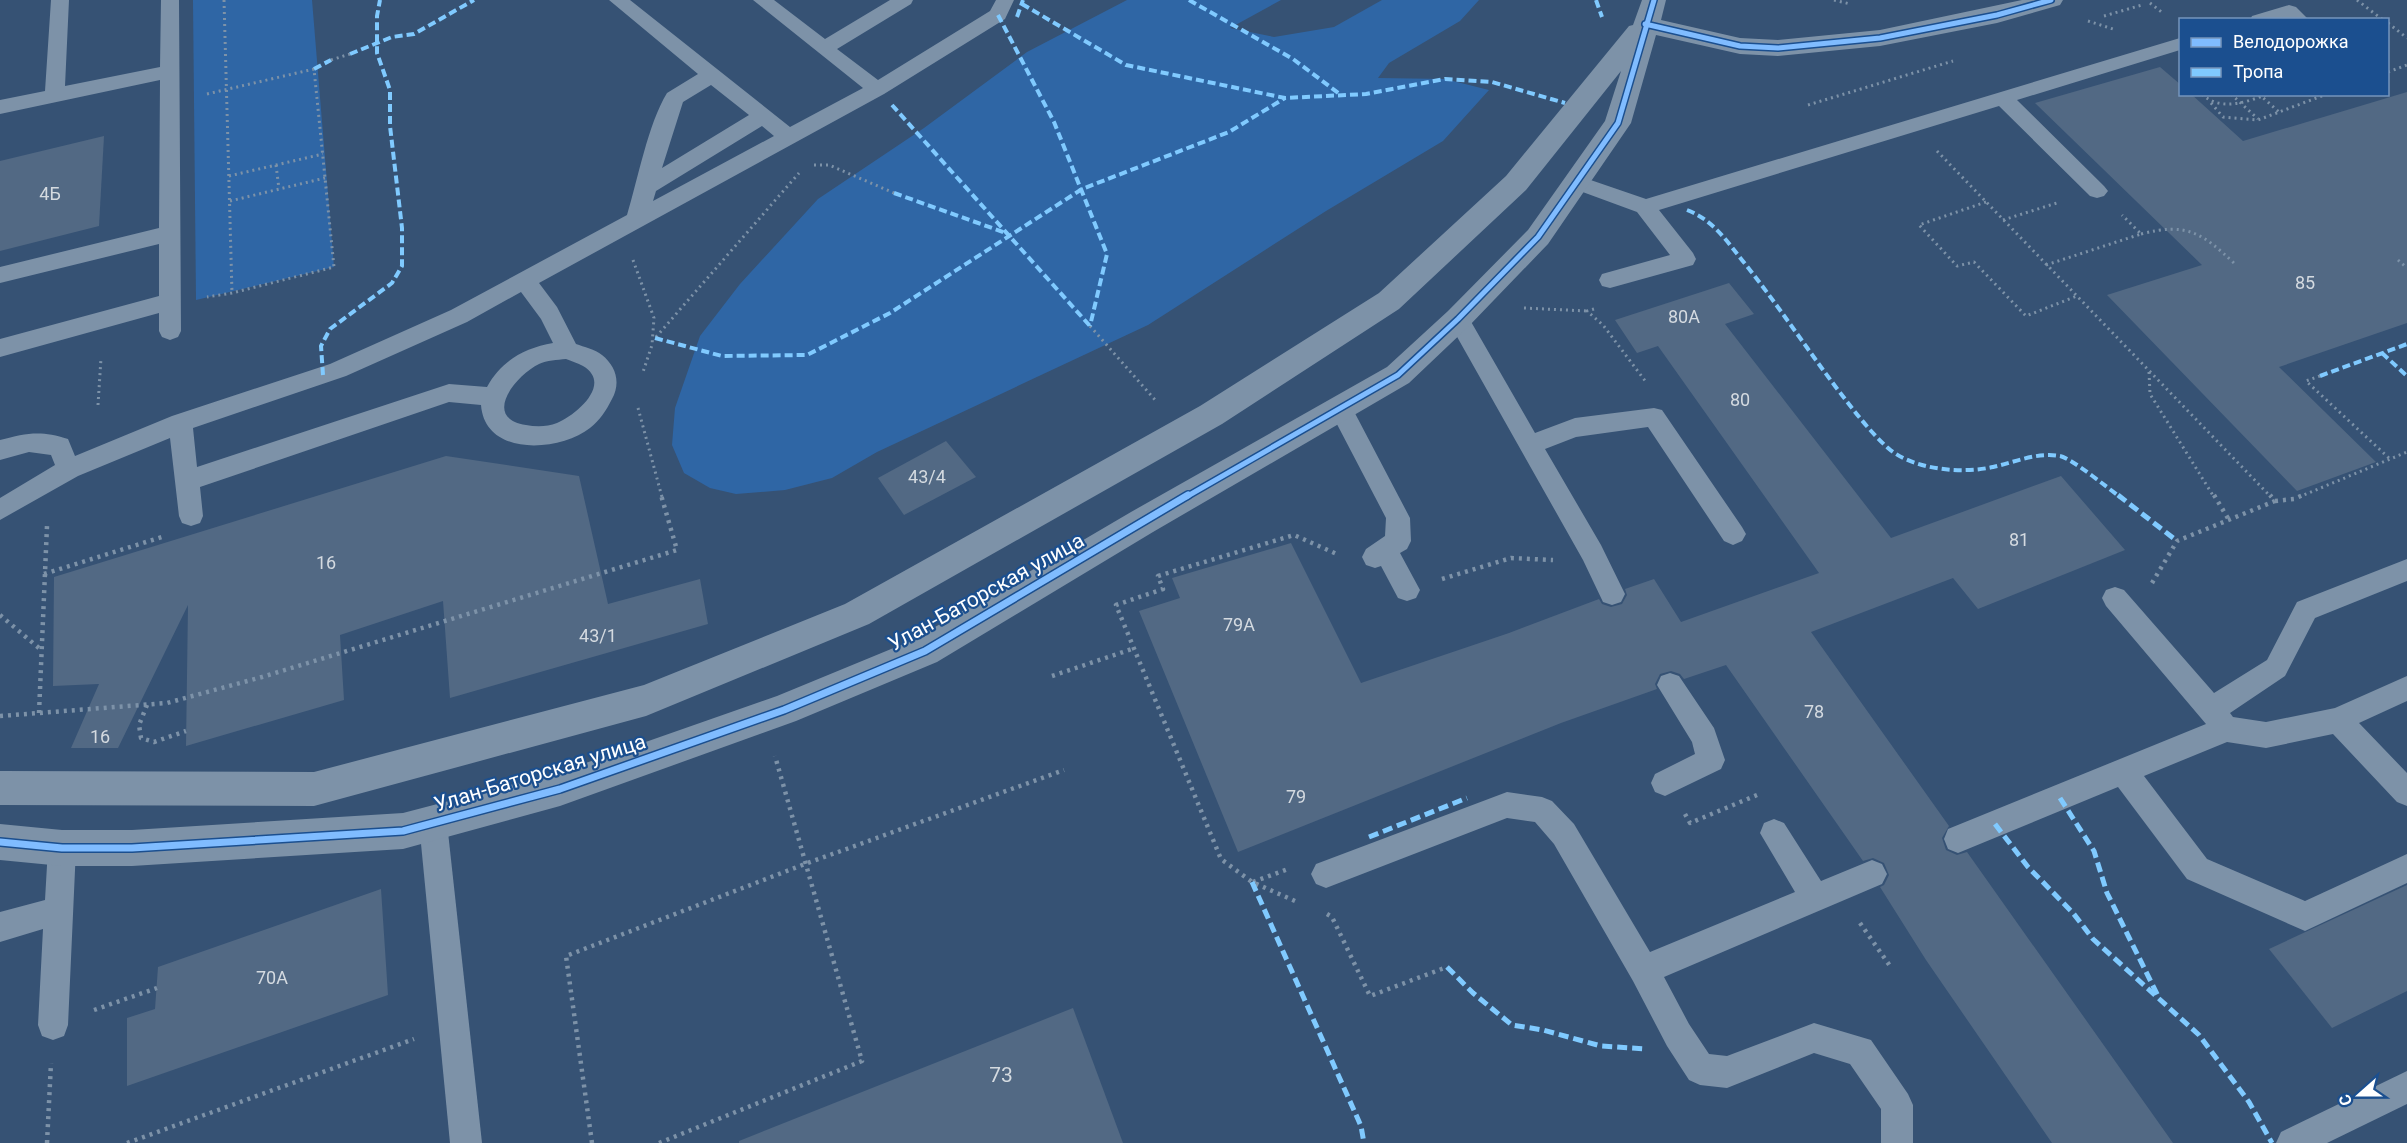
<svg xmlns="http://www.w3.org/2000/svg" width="2407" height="1143" font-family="Roboto,sans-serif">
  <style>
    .green { fill: #2f66a5 }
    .building { fill: #526984 }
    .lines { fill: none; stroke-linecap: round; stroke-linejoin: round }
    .path-far1 { stroke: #7d92a8; stroke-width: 3; stroke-dasharray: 2 4; stroke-linecap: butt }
    .path { stroke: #7d92a8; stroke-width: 4.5; stroke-dasharray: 3 5; stroke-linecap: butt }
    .service { fill: #7d92a8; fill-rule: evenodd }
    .tertiary { fill: #7d92a8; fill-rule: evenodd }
    .quiet-far1 { stroke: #80caff; stroke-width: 4; stroke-dasharray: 8 4; stroke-linecap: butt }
    .quiet { stroke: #80caff; stroke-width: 5; stroke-dasharray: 10 5; stroke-linecap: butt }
    .cycleway-far1-casing { stroke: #1b4f8f; stroke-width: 8 }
    .cycleway-casing { stroke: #1b4f8f; stroke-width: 10 }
    .cycleway-far1 { stroke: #80bcff; stroke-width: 5 }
    .cycleway { stroke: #80bcff; stroke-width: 7 }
    .labels { text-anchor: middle; stroke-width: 4.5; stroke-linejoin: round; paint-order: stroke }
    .number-label { font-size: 18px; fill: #d4dae0 }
    .street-label { font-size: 21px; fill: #fff; stroke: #1b4f8f }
    .near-number-label { font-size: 21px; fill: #d4dae0 }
  </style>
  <rect width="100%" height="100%" fill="#365274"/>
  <g class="green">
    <path d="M193,0H312L334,267L196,300Z"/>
    <path d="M1127,0H1281L1230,28L1274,37L1334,27L1382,0H1479L1460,21L1389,63L1378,78L1445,79L1489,90L1443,141L1326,211L1148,325L877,452L832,478L785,490L736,494L710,488L684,473L672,445L675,408L700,336L740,284L818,199L924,128L1027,52Z"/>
  </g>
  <g class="building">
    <path d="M2160,67L2181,85V94H2191L2243,141L2407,92V323L2279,367L2376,462L2297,491L2107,295L2202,265L2035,103Z"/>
    <path d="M104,136L99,226L0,251V161Z"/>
    <path d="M1729,283L1754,314L1725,324L1891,538L2061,476L2125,550L1978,609L1953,578L1811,632L1949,826L1942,838L1946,850L1957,855L1967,852L2173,1143H2052L1926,960L1880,887L1884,885L1889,875L1884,863L1873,858L1863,861L1726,665L1684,679L1680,674L1671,671L1660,674L1655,684L1657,689L1561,723L1238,852L1139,611L1180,598L1172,578L1291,543L1361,683L1509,633L1599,599L1602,604L1611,607L1622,604L1627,595L1625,589L1654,579L1681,622L1819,573L1658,346L1637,353L1615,320Z"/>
    <path d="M946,441L976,477L904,515L878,478Z"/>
    <path d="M446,456L579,476L608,604L700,579L708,624L450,698L443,601L340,635L344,700L186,746L188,605L118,748H71L99,684L53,686L54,577Z"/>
    <path d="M2407,885V991L2332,1028L2269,949Z"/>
    <path d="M381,889L388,995L127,1086V1018L155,1009L158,967Z"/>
    <path d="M1073,1008L1123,1143H739V1141Z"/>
  </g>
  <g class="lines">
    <g class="path-far1">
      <path d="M224,0L232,293"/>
      <path d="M1834,0L1850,4"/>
      <path d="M2357,0L2383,20"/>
      <path d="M2150,3L2164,14"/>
      <path d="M2104,16L2142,5"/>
      <path d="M2088,21L2113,29"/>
      <path d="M2388,23L2407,38"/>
      <path d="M331,60L350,54"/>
      <path d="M2388,72L2407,65"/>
      <path d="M207,94L314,69L334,267L232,293L207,297"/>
      <path d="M2202,94C2220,112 2247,102 2268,94"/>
      <path d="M2231,94L2258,119"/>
      <path d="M2259,94L2279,112"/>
      <path d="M2211,103L2223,117L2258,120L2327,94"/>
      <path d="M1808,105L1953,61"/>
      <path d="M1937,151L2271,497"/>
      <path d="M276,165L279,189"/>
      <path d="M814,165H829L894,193"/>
      <path d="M229,176L323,154"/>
      <path d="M230,201L325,178"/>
      <path d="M1986,202L1919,225L1957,266L1974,262L2026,316L2077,296"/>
      <path d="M2003,220L2060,202"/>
      <path d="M2141,234C2187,222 2202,233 2235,264"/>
      <path d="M633,260L654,318L652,345L643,372"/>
      <path d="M2398,260L2407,268"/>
      <path d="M2046,265L2141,234L2122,215"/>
      <path d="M1524,308L1587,311"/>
      <path d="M1594,309L1587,311L1603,325L1646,382"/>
      <path d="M1090,326L1156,401"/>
      <path d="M656,337L799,173"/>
      <path d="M2149,372L2150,394L2214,497"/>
      <path d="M2320,376L2306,381L2390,459"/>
      <path d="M98,405L101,358"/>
      <path d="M638,408L662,497"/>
      <path d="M2299,497L2407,452"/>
    </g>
    <g class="path">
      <path d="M2214,495L2229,520"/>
      <path d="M2275,501L2294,499L2303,495"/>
      <path d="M44,574L162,537"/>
      <path d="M1442,579L1511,558L1553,560"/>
      <path d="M2152,583L2177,541L2275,501L2270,495"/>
      <path d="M0,615L40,649"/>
      <path d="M1052,676L1135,648"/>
      <path d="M147,705L139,725L141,738L154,742L186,731"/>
      <path d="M39,713L47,526"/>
      <path d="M0,716L167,703L262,677L677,550L661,495"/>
      <path d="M1685,814L1690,823L1757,795"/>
      <path d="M1253,882L1288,869"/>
      <path d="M1295,901L1252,882L1221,859L1116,605L1163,589L1158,576L1294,535L1339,555"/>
      <path d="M1327,914L1332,917L1370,996L1447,967"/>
      <path d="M1860,923L1890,966"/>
      <path d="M94,1010L157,988"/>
      <path d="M47,1143L51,1063"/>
      <path d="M127,1143L414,1039"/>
      <path d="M592,1143L566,956L805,864L1064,770"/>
      <path d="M659,1143L862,1061L775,756"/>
    </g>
    <g class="service">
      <path d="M51,0H69L65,86L160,67L161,0H179L181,331L178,337L170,340L162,337L159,331V313L0,357V339L159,296V244L0,283V267L159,228L160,80L0,114V100L45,91Z"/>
      <path d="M609,0H630L790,127L863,88L753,0H774L825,39L890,0H913L911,4L837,49L878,80L990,11L996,0H1014L1005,19L884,94L539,283L557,307L576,344C584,347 595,349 602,355C616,366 621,383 612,399C606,411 600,420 590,428C559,452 485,457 481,405L449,402L200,487L203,516L200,523L191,526L182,523L179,516L170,438L78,476L0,520V498L55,465L51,455L29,452L0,460V440C26,433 41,430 68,439L75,456L172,416L330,364L451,310L627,215C638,179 648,124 667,93L698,74ZM711,85L749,115L662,168L683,102ZM762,126L774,136L653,201L656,191ZM521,292L541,319L553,343C524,348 501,361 487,387L449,384L197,467L193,428L346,376L467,322ZM566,359C571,361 578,363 583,366C613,384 576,415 557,423C547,427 536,427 526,425C481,418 516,375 539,364C547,360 557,360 566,359Z"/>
      <path d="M2289,5L2296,7L2309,20H2250L2252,16Z"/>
      <path d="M2180,38V50L2017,100L2104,186L2108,191L2104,196L2097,198L2090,196L1999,106L1659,210L1693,253L1696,259L1693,265L1610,288L1602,286L1599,280L1602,274L1670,255L1637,212L1569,187L1566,182L1569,177L1576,175L1646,199Z"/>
      <path d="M1458,310L1466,313L1535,433L1575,418L1654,408L1662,410L1742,527L1746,534L1742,541L1733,545L1724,541L1648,427L1576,437L1545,449L1601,545L1625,594L1621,602L1612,605L1603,602L1583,560L1447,319L1450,313Z"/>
      <path d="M1340,398L1348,400L1410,518L1411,541L1407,549L1400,553L1420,590L1416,598L1407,601L1398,598L1381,566L1375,568L1366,565L1362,557L1366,549L1385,536L1386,518L1328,407L1332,400Z"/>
      <path d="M2407,559V581L2315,618L2285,676L2230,713L2233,717L2266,722L2335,708L2407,676V701L2359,723L2407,773V806L2397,802L2333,734L2266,748L2227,742L2144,776L2207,859L2305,901L2407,854V883L2305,931L2187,879L2118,787L1958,853L1948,849L1944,839L1948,829L2206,724L2106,606L2102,598L2106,590L2115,587L2124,590L2214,693L2267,660L2297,602Z"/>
      <path d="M1670,673L1679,676L1714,728L1725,760L1721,769L1665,796L1655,792L1651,783L1655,774L1695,754L1692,742L1657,685L1661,676Z"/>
      <path d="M1507,792L1542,797L1552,801L1574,824L1650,952L1795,892L1760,833L1764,823L1774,819L1784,823L1821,881L1872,860L1882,864L1887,874L1882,884L1664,977L1689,1024L1709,1054L1727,1056L1814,1023L1871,1040L1908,1094L1913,1105V1143H1881V1109L1850,1064L1814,1053L1727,1088L1700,1085L1689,1080L1667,1046L1633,981L1554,844L1535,822L1507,818L1326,888L1316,884L1311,874L1316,864Z"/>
      <path d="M433,809L443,813L447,823L482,1143H450L419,823L423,813Z"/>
      <path d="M62,834L72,838L76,848L68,1025L64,1036L53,1040L42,1036L38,1025L43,929L0,942V912L45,900L48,848L52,838Z"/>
      <path d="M2407,1071V1104L2327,1143H2276L2281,1132Z"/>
    </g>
    <path class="tertiary" d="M1642,0H1666L1661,20L1740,38L1778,40L1880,30L2022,0H2063L2060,5L1997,23L1880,46L1778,56L1740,54L1656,35L1631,123L1548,244L1468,327L1409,383L1153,532L937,662L796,721L560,806L403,849L132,866H62L0,860V824L62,830H132L403,813L560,772L777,696L913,640L1131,512L1387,367L1448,311L1528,230L1605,121L1621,71L1526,190L1399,309L1222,424L869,624L646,716L314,806L0,805V771L314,772L644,685L845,604L1200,406L1379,293L1506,176L1629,26L1633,25Z"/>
    <g class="quiet-far1">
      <path d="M1189,0L1293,59L1341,95"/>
      <path d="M1596,0L1602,17"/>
      <path d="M1022,4L1126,65L1285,98L1366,94L1445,79L1492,82L1565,103"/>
      <path d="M998,15L1054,122L1107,254L1090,326"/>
      <path d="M1017,17L1023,0"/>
      <path d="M350,54L392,37L414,34L474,0"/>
      <path d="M314,69L331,60"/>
      <path d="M892,105L1090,326"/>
      <path d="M894,193L1006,233"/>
      <path d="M1687,210C1715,221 1727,242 1746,265C1777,304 1805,346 1835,386C1852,408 1868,430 1888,448C1913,470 1962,474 1993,467C2015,462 2037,452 2060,456C2071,458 2108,488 2120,497"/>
      <path d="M655,338L722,356L807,355L890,313L1082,189L1229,132L1285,98"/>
      <path d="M2382,353L2407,376"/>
      <path d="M323,375L321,346L330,329L392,283L402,266V228L390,126V90L377,53V16L380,0"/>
      <path d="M2320,376L2407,344"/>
    </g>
    <g class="quiet">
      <path d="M2118,495L2177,541"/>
      <path d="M2060,798L2094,851L2107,893L2158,996"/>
      <path d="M1995,824L2028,867L2073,913L2093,939L2199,1035L2249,1102L2272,1143"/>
      <path d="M1369,837L1467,798"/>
      <path d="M1252,882L1361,1126L1364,1143"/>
      <path d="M1447,967L1473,993L1512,1025L1543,1030L1601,1046L1647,1049"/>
    </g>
    <g class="cycleway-far1-casing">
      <g id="cycleway-far1">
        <path d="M1645,24L1740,46L1778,48L1880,38L1997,15L2051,0"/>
        <path d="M1186,497L1398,375L1458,319L1538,237L1618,123L1654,0"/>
      </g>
    </g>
    <g class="cycleway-casing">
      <path id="cycleway" d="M0,842L62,848H132L403,831L560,789L784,710L925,651L1188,495"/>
    </g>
    <use href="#cycleway-far1" class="cycleway-far1"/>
    <use href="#cycleway" class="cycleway"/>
  </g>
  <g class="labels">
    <g class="number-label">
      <text x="50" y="200">4Б</text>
      <text x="2305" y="289">85</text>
      <text x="1684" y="323">80А</text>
      <text x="1740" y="406">80</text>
      <text x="927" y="483">43/4</text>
      <text x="2019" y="546">81</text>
      <text x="326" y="569">16</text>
      <text x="1239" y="631">79А</text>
      <text x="598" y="642">43/1</text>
      <text x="1814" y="718">78</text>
      <text x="100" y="743">16</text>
      <text x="1296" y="803">79</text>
      <text x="272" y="984">70А</text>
    </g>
    <g class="street-label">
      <text transform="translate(986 592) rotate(-29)" y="7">Улан-Баторская улица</text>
      <text transform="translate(540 773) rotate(-17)" y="7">Улан-Баторская улица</text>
    </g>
    <g class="near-number-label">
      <text x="1001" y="1082">73</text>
    </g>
  </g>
  <rect x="2179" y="18" width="210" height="78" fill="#1b4f8f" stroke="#7695bc" stroke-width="1.5"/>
  <rect x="2191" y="38" width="30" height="9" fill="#80bcff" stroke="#7695bc" stroke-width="1.5"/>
  <text x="2233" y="48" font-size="18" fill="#ffffff">Велодорожка</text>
  <rect x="2191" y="68" width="30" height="9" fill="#80caff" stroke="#7695bc" stroke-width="1.5"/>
  <text x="2233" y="78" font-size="18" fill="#ffffff">Тропа</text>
  <g transform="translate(2359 1095) rotate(249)" stroke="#1b4f8f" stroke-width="4.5" paint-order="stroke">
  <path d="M0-4.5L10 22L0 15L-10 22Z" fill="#ffffff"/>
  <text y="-9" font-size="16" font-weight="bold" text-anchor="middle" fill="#ffffff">С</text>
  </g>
</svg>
